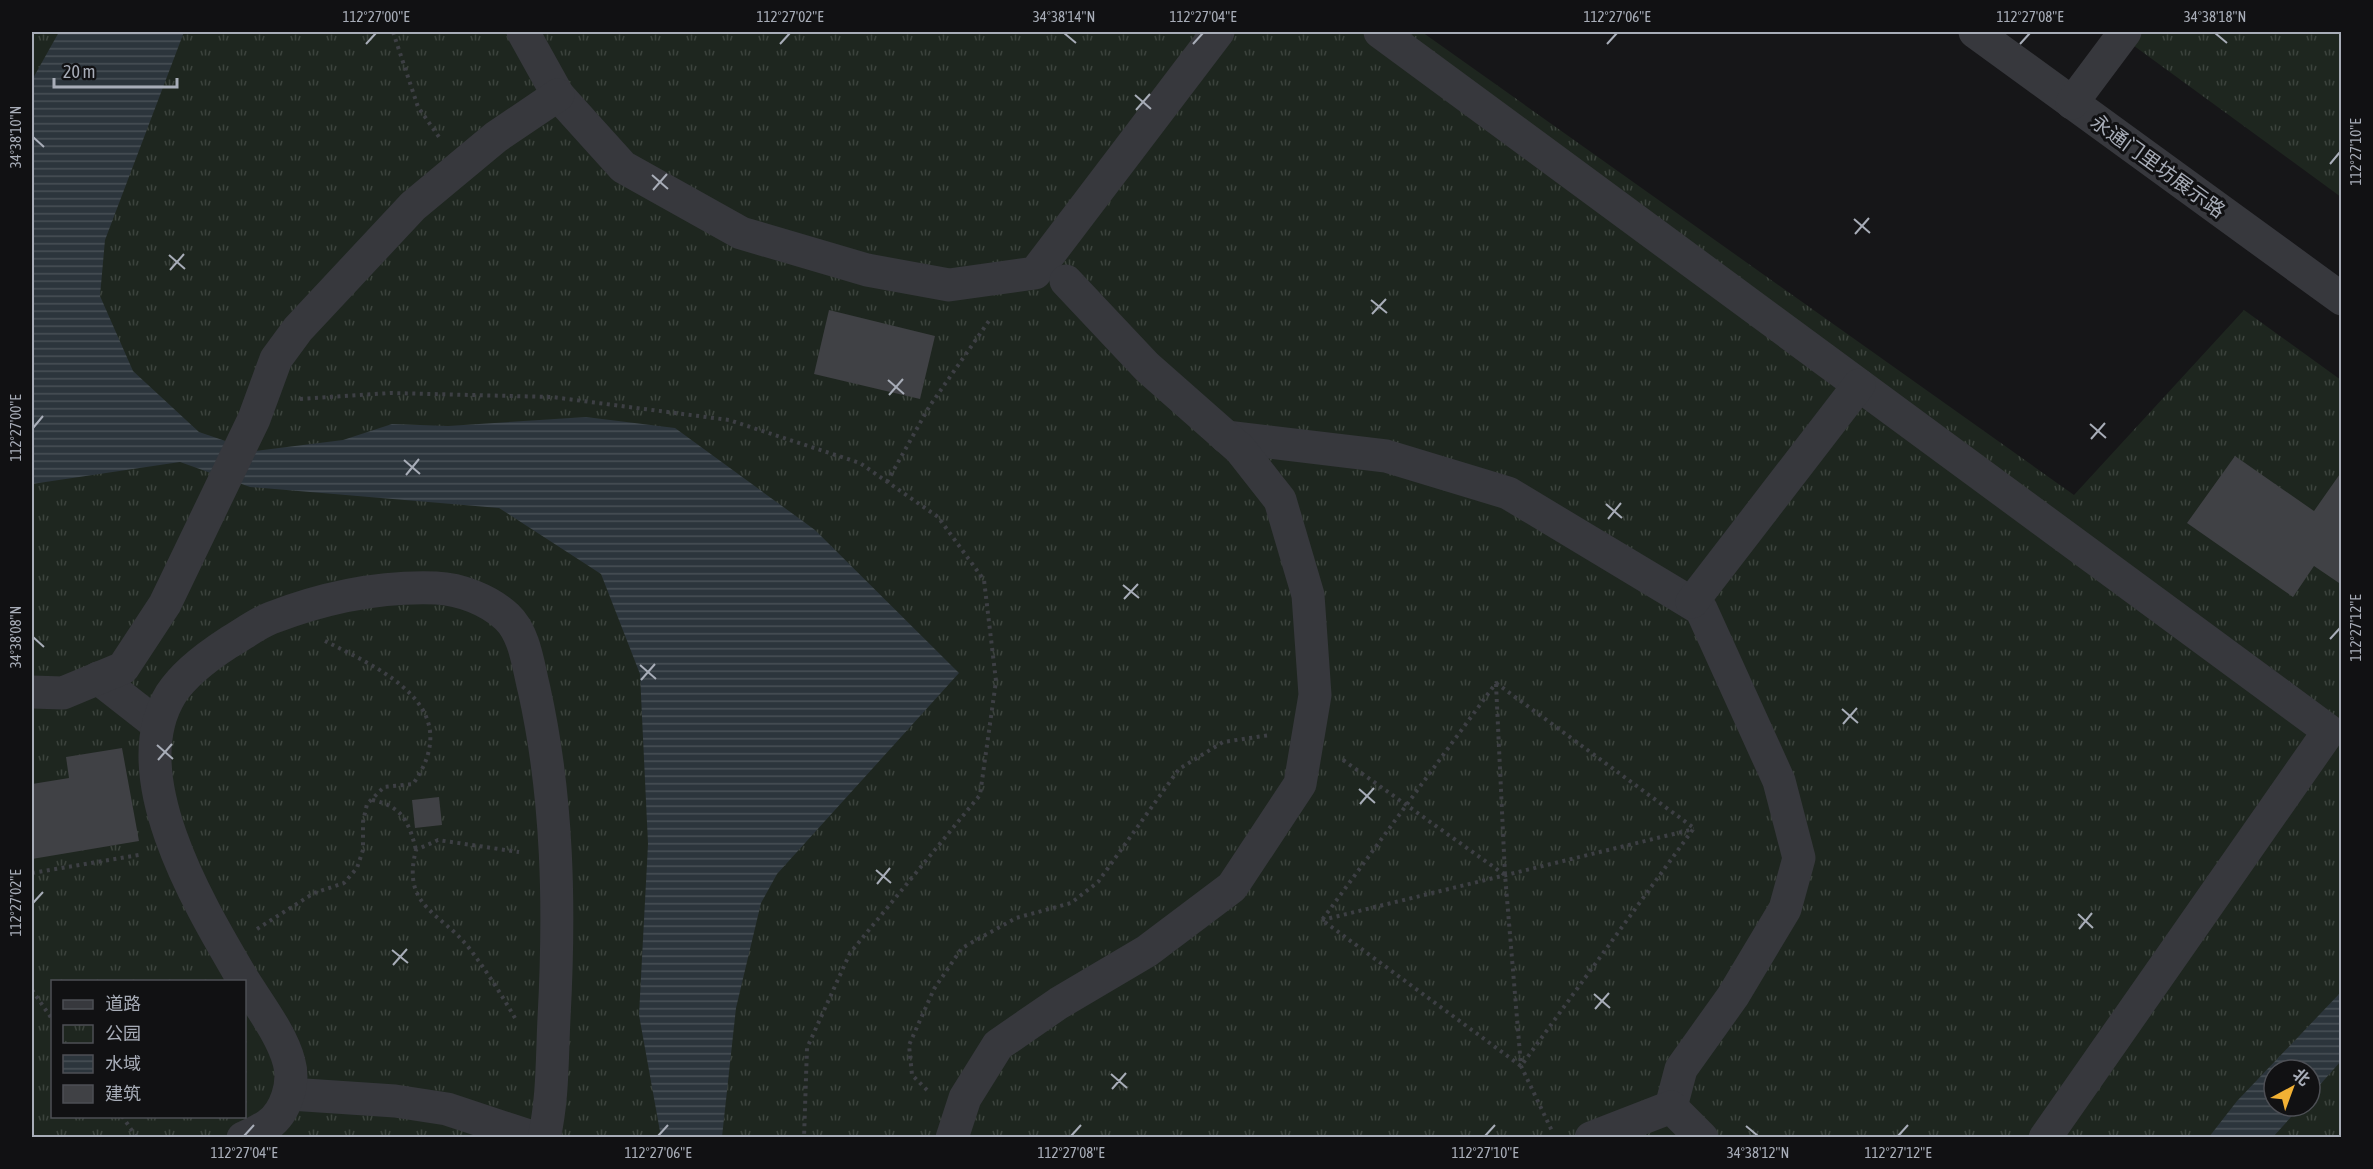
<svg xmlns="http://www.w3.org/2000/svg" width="2373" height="1169" font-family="'Asap Condensed','Noto Sans SC',sans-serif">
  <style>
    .park { fill: url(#park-tufts); fill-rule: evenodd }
    .water { fill: url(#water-rules) }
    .building { fill: #404145 }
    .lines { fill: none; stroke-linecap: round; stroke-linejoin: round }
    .path { stroke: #3d3f44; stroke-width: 4; stroke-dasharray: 3 4.5; stroke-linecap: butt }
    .minor { stroke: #37383d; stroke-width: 33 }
    .ticks { fill: none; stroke: #a8adb8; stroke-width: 2 }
    .labels { text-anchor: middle; stroke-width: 6; stroke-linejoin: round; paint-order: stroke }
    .street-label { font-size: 20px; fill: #a8adb8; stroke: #111113 }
    .neatline { fill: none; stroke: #a8adb8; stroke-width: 2 }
    .ticks-label { font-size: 15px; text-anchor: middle; fill: #a8adb8 }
  </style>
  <defs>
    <pattern id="park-tufts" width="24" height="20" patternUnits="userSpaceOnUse" patternTransform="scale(1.5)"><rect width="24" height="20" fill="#1e261f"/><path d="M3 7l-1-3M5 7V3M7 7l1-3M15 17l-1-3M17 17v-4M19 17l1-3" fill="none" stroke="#3c433d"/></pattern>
    <pattern id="water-rules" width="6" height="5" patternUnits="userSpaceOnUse" patternTransform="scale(1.5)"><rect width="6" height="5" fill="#2c353c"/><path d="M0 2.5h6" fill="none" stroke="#485056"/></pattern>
  </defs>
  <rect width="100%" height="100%" fill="#161618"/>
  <g class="park">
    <path d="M32,32H1422L2074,495L2244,310L2341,380V1137H32ZM52,982H244V1116H52ZM2274,1070H2310V1106H2274Z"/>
    <path d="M2115,32H2341V197Z"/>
  </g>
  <g class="water">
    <path d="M59,32H184L105,240L100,296L133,371L199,432L255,451L343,440L392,424L448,426L586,417L675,428L815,530L959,673L777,874L761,903L736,1008L722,1137H661L639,1015L648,844L640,674L601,574L499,508L250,487L180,462L32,484V80Z"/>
    <path d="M2341,992V1061L2310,1096V1070H2274V1106H2301L2273,1137H2209L2237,1101Z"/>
  </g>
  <g class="building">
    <path d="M829,310L935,336L920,399L814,374Z"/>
    <path d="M2235,456L2314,511L2342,471V585L2314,566L2293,597L2187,523Z"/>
    <path d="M122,748L139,841L32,859V784L69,778L66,757Z"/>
    <path d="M439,797L442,825L415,828L412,800Z"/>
  </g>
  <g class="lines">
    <g class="path">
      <path d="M393,32L418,107L439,137"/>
      <path d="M300,399L391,393L552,397L729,420L860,463L938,517L984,580L996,681L980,795L850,953L807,1048L804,1138"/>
      <path d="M887,482L929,407L991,318"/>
      <path d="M1496,683L1694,828L1521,1066L1322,920Z"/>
      <path d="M1496,684L1505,875L1521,1066L1553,1133"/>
      <path d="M1343,760L1505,875"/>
      <path d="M372,800C402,806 409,822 416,850"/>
      <path d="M32,873L139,855"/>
      <path d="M1322,920L1694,829"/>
      <path d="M257,929L314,893L344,883L357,868L363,850V822L367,804L384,787L413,784C467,707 383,670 325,641"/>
      <path d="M32,990L52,1019"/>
      <path d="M515,1018C501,994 486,970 469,948C441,912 401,907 416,850L438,840L519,852"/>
      <path d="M927,1090L912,1075L909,1045L934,989L962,948L1016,918L1071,903L1098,882L1179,769L1223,742L1270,735"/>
      <path d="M122,1116L137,1138"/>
    </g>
    <g class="minor">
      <path d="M523,32L558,95L623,167L741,233L867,270L949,285L1035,273L1218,32"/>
      <path d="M1380,32L2329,731L2045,1138"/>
      <path d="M1975,32L2342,299"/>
      <path d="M2072,103L2125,32"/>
      <path d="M1226,437L1386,456L1508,493L1701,609L1779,781L1799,858L1785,909L1733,996L1681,1069L1671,1107"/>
      <path d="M1692,602L1859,385"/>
      <path d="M98,678L158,725"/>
      <path d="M32,692L63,693L123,668L165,604L254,419L276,359L298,329L413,206L496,137L558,95"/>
      <path d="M290,1094L395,1101L447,1109L535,1138"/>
      <path d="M243,1138C251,1134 261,1130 268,1125C286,1112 295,1083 289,1062C282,1034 256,1001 241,976C200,906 121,775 171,694C184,674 208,656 228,643C242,635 256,624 271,618C323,598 381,586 436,588C460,589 489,600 507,617C525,634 528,665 534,689C558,797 560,907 554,1018C552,1058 553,1099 544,1138"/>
      <path d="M952,1138L965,1098L998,1045L1059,1003L1147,951L1232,887L1300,784L1315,695L1308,595L1280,500L1240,449L1147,367L1066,281"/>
      <path d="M1591,1138L1671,1107L1702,1138"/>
    </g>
  </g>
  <path class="ticks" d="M1064,33L1076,43M2215,33L2227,43M366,44L376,33M780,44L790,33M1193,44L1203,33M1607,44L1617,33M2020,44L2030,33M1135,95L1151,109M1136,110L1150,94M33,137L44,147M2330,164L2340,152M652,175L668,189M653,190L667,174M1854,219L1870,233M1855,234L1869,218M169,255L185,269M170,270L184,254M1371,300L1387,313M1372,314L1386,299M888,380L904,394M889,395L903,379M2090,424L2106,438M33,428L43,416M2091,439L2105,423M404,460L420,474M406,475L419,459M1606,504L1622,518M1608,519L1621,503M1123,585L1139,598M1124,599L1138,584M33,637L44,647M2330,639L2340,628M640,665L656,679M641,680L655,664M1842,709L1858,723M1843,724L1857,708M157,745L173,759M158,760L172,744M1359,789L1375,803M1360,804L1374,788M876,870L891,883M877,884L890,868M33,903L43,892M2078,914L2093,928M2079,929L2092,913M392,950L408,963M393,965L407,949M1594,994L1610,1008M1595,1009L1609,993M1111,1074L1127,1088M1112,1089L1126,1073M1746,1126L1758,1136M244,1136L254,1125M658,1136L668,1125M1071,1136L1081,1125M1485,1136L1495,1125M1898,1136L1908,1125"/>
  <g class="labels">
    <g class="street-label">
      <text transform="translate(2158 166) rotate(36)" y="7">永通门里坊展示路</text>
    </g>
  </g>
  <rect width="2373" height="1169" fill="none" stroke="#111113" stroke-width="66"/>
  <rect x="51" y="980" width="195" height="138" fill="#111113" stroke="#4d4f55" stroke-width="1.5"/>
  <rect x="63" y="1000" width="30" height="9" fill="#37383d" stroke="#4d4f55" stroke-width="1.5"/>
  <text x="105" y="1010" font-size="18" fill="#a8adb8">道路</text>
  <rect x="63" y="1025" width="30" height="18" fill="url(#park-tufts)" stroke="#4d4f55" stroke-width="1.5"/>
  <text x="105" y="1040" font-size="18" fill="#a8adb8">公园</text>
  <rect x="63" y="1055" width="30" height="18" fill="url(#water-rules)" stroke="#4d4f55" stroke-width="1.5"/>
  <text x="105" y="1070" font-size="18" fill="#a8adb8">水域</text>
  <rect x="63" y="1085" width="30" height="18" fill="#404145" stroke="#4d4f55" stroke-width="1.5"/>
  <text x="105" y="1100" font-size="18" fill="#a8adb8">建筑</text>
  <g transform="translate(2292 1088) rotate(41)"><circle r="28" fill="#111113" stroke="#4d4f55" stroke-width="1.5"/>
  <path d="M0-4.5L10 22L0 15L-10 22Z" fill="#f2b134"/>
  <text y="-9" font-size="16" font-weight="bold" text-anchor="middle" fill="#a8adb8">北</text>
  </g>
  <path d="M54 78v9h123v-9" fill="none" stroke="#a8adb8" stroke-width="3"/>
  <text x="63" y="78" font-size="18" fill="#a8adb8" stroke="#111113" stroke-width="4.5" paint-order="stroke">20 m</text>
  <rect x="33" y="33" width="2307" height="1103" class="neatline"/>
  <g class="ticks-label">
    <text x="376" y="22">112°27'00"E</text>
    <text x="790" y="22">112°27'02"E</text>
    <text x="1064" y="22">34°38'14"N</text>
    <text x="1203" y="22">112°27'04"E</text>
    <text x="1617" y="22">112°27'06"E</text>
    <text x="2030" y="22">112°27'08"E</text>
    <text x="2215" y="22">34°38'18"N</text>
    <text transform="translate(16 137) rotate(-90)" y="5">34°38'10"N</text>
    <text transform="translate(2356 152) rotate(-90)" y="5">112°27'10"E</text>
    <text transform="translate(16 428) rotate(-90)" y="5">112°27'00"E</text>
    <text transform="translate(2356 628) rotate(-90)" y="5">112°27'12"E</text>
    <text transform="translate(16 637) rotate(-90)" y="5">34°38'08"N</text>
    <text transform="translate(16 903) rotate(-90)" y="5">112°27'02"E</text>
    <text x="244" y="1158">112°27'04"E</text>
    <text x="658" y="1158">112°27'06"E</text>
    <text x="1071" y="1158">112°27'08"E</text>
    <text x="1485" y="1158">112°27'10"E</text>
    <text x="1758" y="1158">34°38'12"N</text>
    <text x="1898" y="1158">112°27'12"E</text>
  </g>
</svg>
